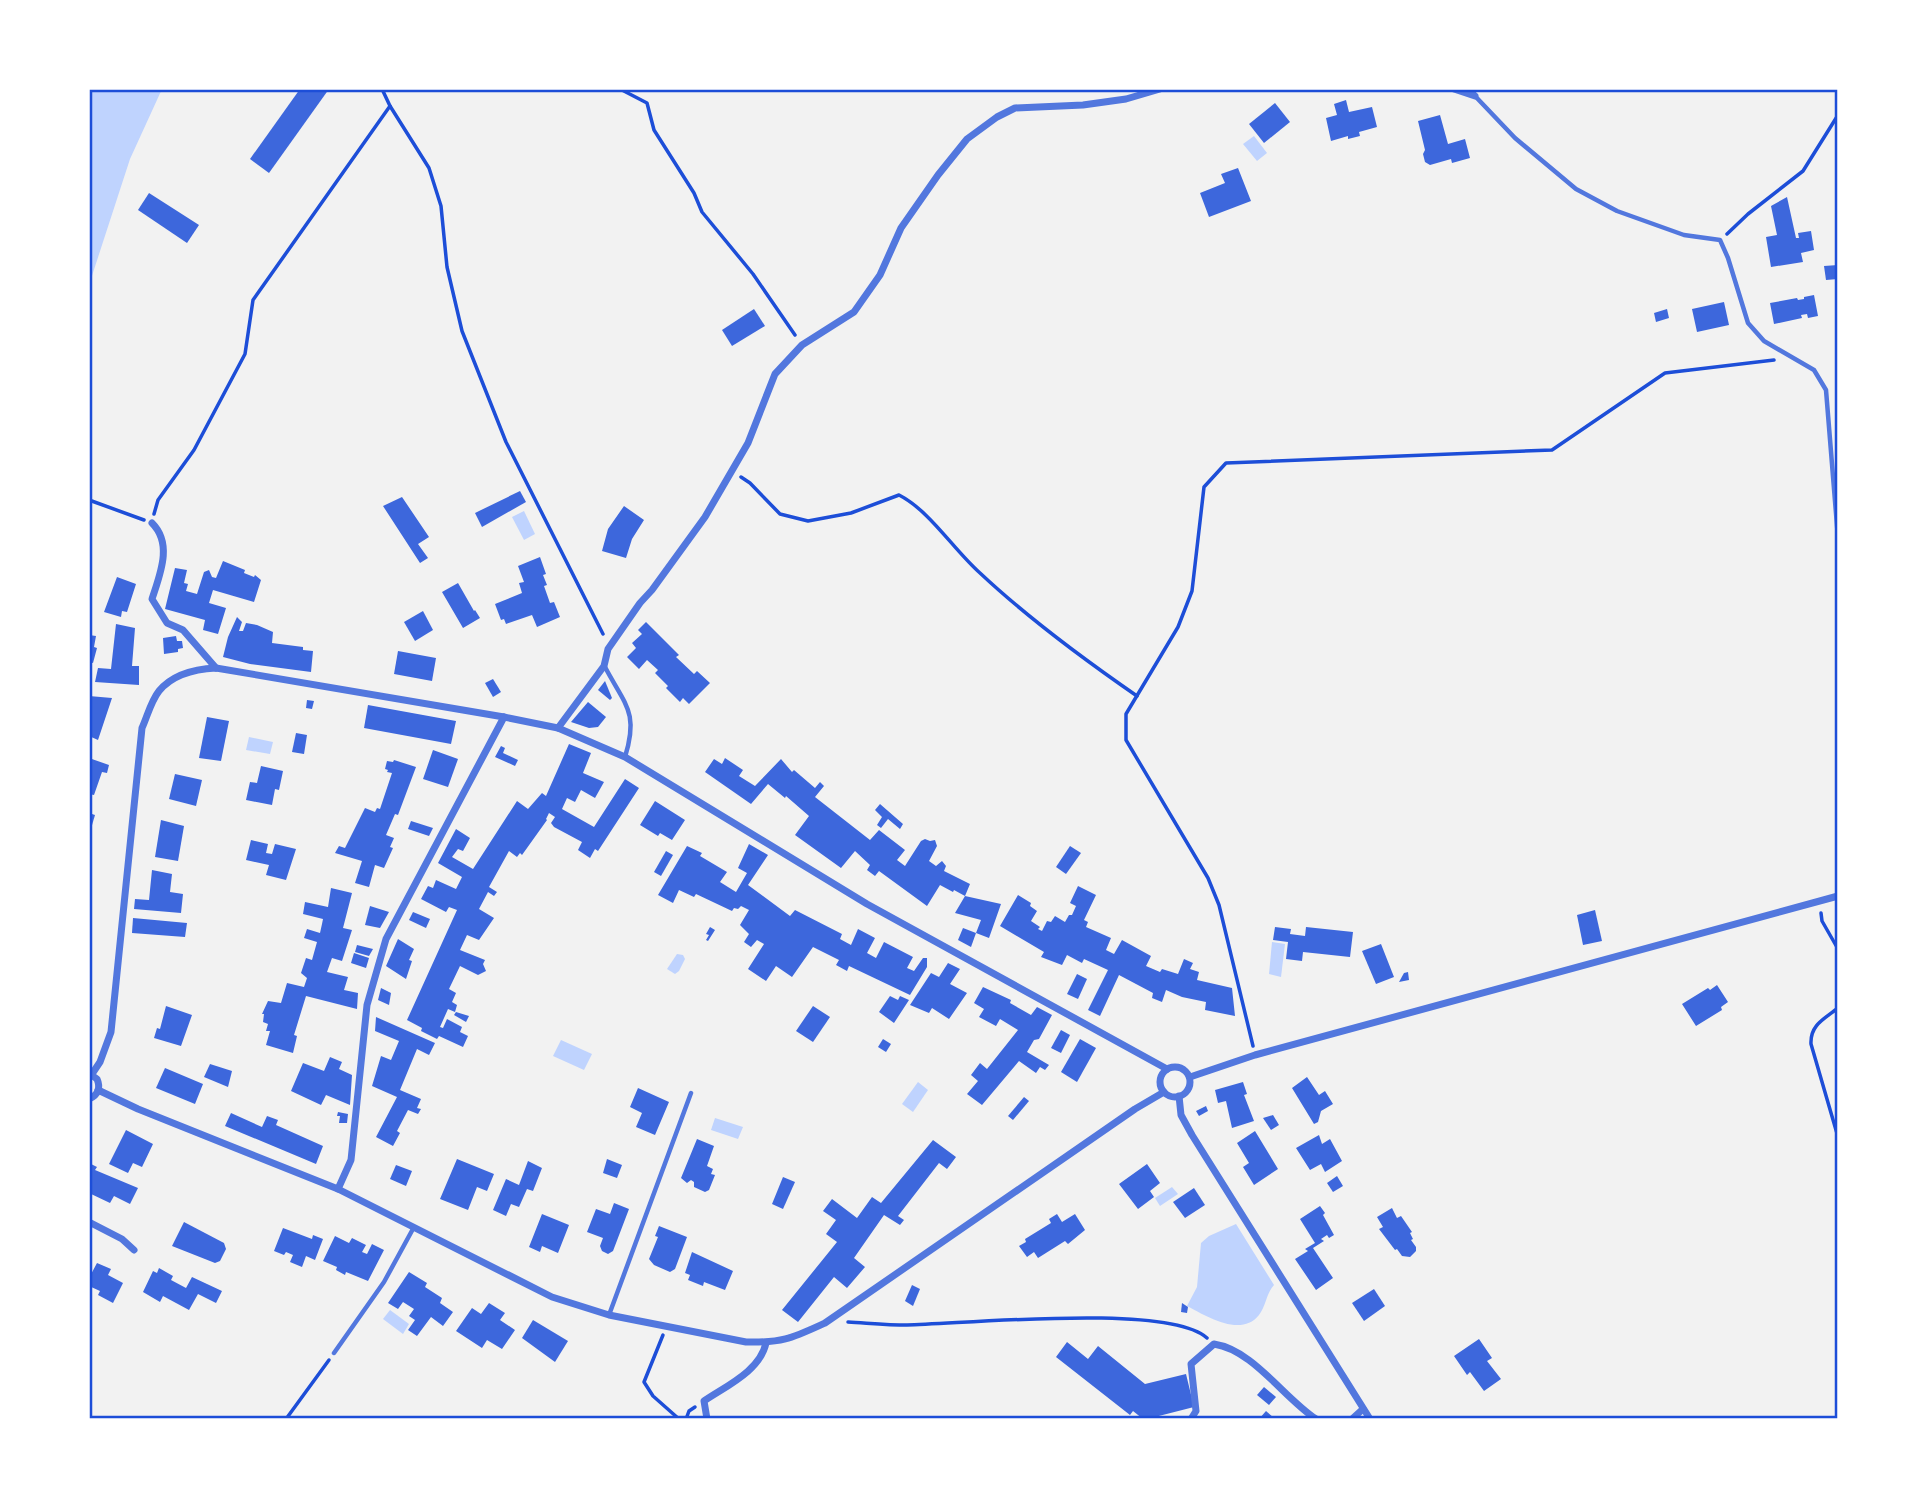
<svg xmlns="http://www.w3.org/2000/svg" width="1927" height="1508" font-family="Manrope,sans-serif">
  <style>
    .water { fill: #bfd3fe }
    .building { fill: #3d67dc }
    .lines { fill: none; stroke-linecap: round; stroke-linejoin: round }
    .path { stroke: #1d4ed8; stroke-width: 3.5 }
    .service { stroke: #5277de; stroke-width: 4.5 }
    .minor { stroke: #5277de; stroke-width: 7 }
    .neatline { fill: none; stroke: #1d4ed8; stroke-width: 2.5 }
  </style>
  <rect width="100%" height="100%" fill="#f2f2f2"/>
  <g class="water">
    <path d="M89,89H162L130,159L89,285Z"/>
    <path d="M1254,136L1267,153L1257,161L1243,144Z"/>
    <path d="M524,511L535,534L524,540L512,517Z"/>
    <path d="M249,737L273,742L270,754L246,750Z"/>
    <path d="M1272,942L1285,944L1281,977L1269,974Z"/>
    <path d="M677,954L683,955L685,959L679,971L675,974L667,969Z"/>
    <path d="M561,1040L592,1054L584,1070L553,1056Z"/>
    <path d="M918,1082L928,1090L913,1112L902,1104Z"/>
    <path d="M715,1118L743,1127L738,1139L711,1130Z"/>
    <path d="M1172,1187L1178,1194L1160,1206L1155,1198Z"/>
    <path d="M1236,1224L1274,1285C1266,1294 1266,1306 1259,1315C1241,1338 1206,1316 1187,1306L1197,1287L1201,1243L1209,1236Z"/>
    <path d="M390,1310L409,1324L403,1334L383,1319Z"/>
  </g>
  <g class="building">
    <path d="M300,89H329L269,173L250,159Z"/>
    <path d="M1346,100L1349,112L1372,107L1377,127L1359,132L1360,136L1348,139V136L1331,141L1326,118L1337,115L1334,104Z"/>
    <path d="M1275,103L1290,122L1264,143L1249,124Z"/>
    <path d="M1440,115L1448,144L1465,139L1470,158L1452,163L1451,159L1430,165L1425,162L1423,154L1425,150L1418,121Z"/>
    <path d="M1238,168L1251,201L1209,217L1200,193L1225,183L1221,174Z"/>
    <path d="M149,193L199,225L187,243L138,210Z"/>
    <path d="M1787,197L1796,238H1799L1798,233L1811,231L1814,250L1801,253L1803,262L1771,267L1766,237L1777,235L1771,206Z"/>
    <path d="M1838,265V279L1826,280L1824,266Z"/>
    <path d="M1814,295L1818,316L1808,318L1807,314L1801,315L1802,318L1774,324L1770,303L1797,298L1798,300L1804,299V297Z"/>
    <path d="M1724,302L1729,325L1697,332L1692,309Z"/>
    <path d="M754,309L765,326L732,346L722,330Z"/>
    <path d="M1667,309L1669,318L1656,322L1654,313Z"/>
    <path d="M520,491L526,502L482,527L475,513Z"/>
    <path d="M402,497L429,537L418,544L428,558L420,563L383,506Z"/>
    <path d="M624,506L644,520L632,539L626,558L602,551L608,529Z"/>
    <path d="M540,557L546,574L543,575L547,585L544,586L550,603L554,602L560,617L537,627L532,615L506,624L504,619L501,620L495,604L522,593L519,583L524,582L518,566Z"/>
    <path d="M223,561L245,570L244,573L254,577L255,575L261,580L254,602L213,590L209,603L226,608L218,634L203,630L205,620L165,609L175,568L187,570L184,583L188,584L186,591L197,594L204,572L209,570L212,577L216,578Z"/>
    <path d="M117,577L136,584L127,612L122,611L121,617L104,612Z"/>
    <path d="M458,583L474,611L475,610L480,618L463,628L442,592Z"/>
    <path d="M423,611L433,630L415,641L404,622Z"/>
    <path d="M237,617L242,622L239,631H243L246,623L257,625L273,632L272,643L303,647V650L313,651L311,672L250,664L223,657L228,637Z"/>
    <path d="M646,622L679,655L676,657L694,674L697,671L710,683L689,704L683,698L680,702L666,688L668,686L655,673L658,670L647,660L639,669L627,657L636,648L632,643L642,634L638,630Z"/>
    <path d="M116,624L135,628L132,666H139V685L95,682L98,668L111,669Z"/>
    <path d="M89,635L96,636L94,647L97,648L93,663L89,662Z"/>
    <path d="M176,636L177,641H182L183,648L178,649V652L164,654L163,638Z"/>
    <path d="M398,651L436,658L432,681L394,674Z"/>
    <path d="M493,679L501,692L493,697L485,683Z"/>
    <path d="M605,681L612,698L610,700L598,690Z"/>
    <path d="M89,696L112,698L98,740L89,736Z"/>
    <path d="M307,700L314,701L312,709L306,708Z"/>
    <path d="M588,702L606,717L598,727L589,728L571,722Z"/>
    <path d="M368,705L456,721L451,744L364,728Z"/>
    <path d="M207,717L229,721L221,761L199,758Z"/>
    <path d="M296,733L307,735L304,754L292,752Z"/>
    <path d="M569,744L591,753L583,773L604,782L595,798L581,790L575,802L567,798L562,809L594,827L625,779L639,788L598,851L595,849L590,858L578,850L582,842L554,827L551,823L555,817L549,813L546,819L547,820L522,855L520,853L517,857L509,851L489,887L497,892L494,896L488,892L479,909L494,918L479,940L467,935L460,950L485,960L483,964L486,971L478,975L460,966L449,989L456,993L452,1002L457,1005L455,1012L448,1009L440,1027L443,1028L447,1019L462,1027L460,1032L468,1036L463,1047L439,1036L437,1039L421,1031L422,1028L407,1020L457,910L449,907L446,912L421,899L428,886L433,888L436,880L456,889L462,877L438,863L456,829L470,838L463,851L458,849L452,857L473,869L517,801L528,809L542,793L546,796Z"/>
    <path d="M501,746L505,748L503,753L518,760L515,766L495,757Z"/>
    <path d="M433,750L458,759L448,787L423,779Z"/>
    <path d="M89,758L109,765L107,773L102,772L94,795L89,794Z"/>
    <path d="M725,758L743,770L739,776L755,786L781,759L792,772L794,770L815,788L820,782L824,786L815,797L870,840L879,830L905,850L897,860L905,866L921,841L925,839L930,841L935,840L937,846L929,861L936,866L942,861L946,866L944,871L970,884L965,896L1001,904L989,938L976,933L981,920L955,913L965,896L954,890L953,892L940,885L927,906L879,871L875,876L867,870L870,865L855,851L841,868L795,835L809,816L786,796L785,798L768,784L751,804L705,772L714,759L722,764Z"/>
    <path d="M394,760L416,767L398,815L395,814L386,835L394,838L390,847L393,848L384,868L375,865L369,887L355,883L362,861L335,853L339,846L345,848L365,808L375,812L377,808L380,809L392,773L387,772L388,770L385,769L387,761L393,762Z"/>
    <path d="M261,766L283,771L279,790L275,789L272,805L246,800L250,782L257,783Z"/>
    <path d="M175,774L202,780L196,806L169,799Z"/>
    <path d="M655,801L685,820L672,840L660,833L658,836L640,825Z"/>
    <path d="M880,804L903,824L900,829L888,819L881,828L877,825L882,817L875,810Z"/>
    <path d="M89,813L95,815L90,832H89Z"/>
    <path d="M161,820L184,826L178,861L155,857Z"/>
    <path d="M411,821L433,828L429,836L408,829Z"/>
    <path d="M251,840L268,844L266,853L272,854L275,844L296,849L286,880L266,875L269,865L246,860Z"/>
    <path d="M749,844L768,855L748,885L790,916L795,910L842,934L840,939L851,945L858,929L875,938L867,953L876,958L884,942L913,957L907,968L914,971L923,958H927V967L910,995L849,966L847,971L836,965L839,960L813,947L792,977L776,966L766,981L748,969L764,944L757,940L751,947L744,942L749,934L740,925L749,910L741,906L738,909L734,908L732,911L696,894L694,897L679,890L673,903L658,895L687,846L702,853L700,856L727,872L720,882L736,892L747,873L738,868Z"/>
    <path d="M1070,846L1081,853L1066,874L1056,867Z"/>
    <path d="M666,851L673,855L661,876L654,872Z"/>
    <path d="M152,870L172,874L170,892L183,894L181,913L134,909L135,899L149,900Z"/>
    <path d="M1078,886L1096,895L1084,920L1088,922L1086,927L1111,938L1106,950L1114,954L1122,940L1151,956L1146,966L1160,972L1162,969L1178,974L1184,959L1193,963L1190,969L1199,972L1197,980L1232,988L1235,1016L1205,1010L1206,1002L1182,997L1166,990L1162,1002L1152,998L1153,993L1119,975L1100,1016L1088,1010L1108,970L1084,959L1082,963L1067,955L1062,965L1041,957L1044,952L1000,926L1018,895L1031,903L1030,906L1037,911L1031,921L1040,927L1038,929L1042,931L1047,921L1051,922L1055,916L1065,922L1069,915H1072L1076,906L1070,903Z"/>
    <path d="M331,888L352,893L343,928L352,930L342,961L332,958L327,972L348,977L344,990L358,993L357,1009L306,996L294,1035L297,1036L293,1053L266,1045L270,1031H266L268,1024L263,1022L264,1014H262L268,1001L281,1003L287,983L304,987L307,978L301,973L306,958L312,960L317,942L304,938L307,929L320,933L322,924L323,919L303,914L305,902L328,907Z"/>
    <path d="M370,906L389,912L380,928L365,925Z"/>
    <path d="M1595,910L1602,941L1583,945L1577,915Z"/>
    <path d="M413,912L430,919L426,928L409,920Z"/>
    <path d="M133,918L187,923L185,937L132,933Z"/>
    <path d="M710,927L715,930L708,941L706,940L709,935L706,934Z"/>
    <path d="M1275,927L1291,929L1290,934L1305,936L1306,927L1353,932L1350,957L1303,952L1302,961L1286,959L1288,942L1273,940Z"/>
    <path d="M963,928L976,933L971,947L958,940Z"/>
    <path d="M398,939L414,949L409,960L412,961L406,979L386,966Z"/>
    <path d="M1381,944L1394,977L1376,984L1362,951Z"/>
    <path d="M357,945L373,949L369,956L355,952Z"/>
    <path d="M354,953L369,958L366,968L351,963Z"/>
    <path d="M948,963L960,969L950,984L967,993L949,1019L932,1008L929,1013L910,1005L931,973L939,977Z"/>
    <path d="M1408,972L1409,980L1399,982L1404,973Z"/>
    <path d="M1077,974L1087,979L1078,999L1067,994Z"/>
    <path d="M1717,985L1728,1002L1721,1007L1722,1010L1696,1026L1682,1004L1708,988L1710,990Z"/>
    <path d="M983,987L1011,1000L1010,1003L1031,1015L1037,1007L1052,1015L1039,1039L1034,1040L1027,1052L1049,1065L1045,1070L1040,1067L1036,1073L1019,1061L982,1105L967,1094L978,1081L971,1075L980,1063L987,1069L1018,1030L1000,1019L996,1026L979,1017L984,1009L974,1003Z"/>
    <path d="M381,988L391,993L389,1005L378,1000Z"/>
    <path d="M890,996L898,1000L900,996L909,1000L894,1023L879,1012Z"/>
    <path d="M166,1006L192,1015L181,1046L154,1038L157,1028L160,1029Z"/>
    <path d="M813,1006L830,1017L813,1042L796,1031Z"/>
    <path d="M456,1012L469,1016L466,1022L454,1015Z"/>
    <path d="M376,1017L435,1043L429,1055L417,1049L400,1090L421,1099L417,1108L421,1109L418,1114L408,1110L397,1131L400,1133L393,1146L376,1137L397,1097L372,1086L381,1056L391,1060L399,1041L375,1031Z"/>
    <path d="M1061,1030L1070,1035L1061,1053L1051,1048Z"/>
    <path d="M883,1039L891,1044L886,1052L878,1047Z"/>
    <path d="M1080,1039L1096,1048L1077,1082L1061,1072Z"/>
    <path d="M330,1057L342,1062L339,1069L352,1075L350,1105L326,1095L321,1105L291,1091L303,1063L324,1071Z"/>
    <path d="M210,1064L232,1071L228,1087L204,1077Z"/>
    <path d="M165,1068L203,1084L195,1104L156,1088Z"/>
    <path d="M1307,1077L1319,1095L1325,1091L1333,1104L1321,1111L1318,1122L1314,1124L1292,1088Z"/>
    <path d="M1243,1082L1247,1094L1244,1095L1254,1121L1232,1128L1226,1101L1218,1103L1215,1090Z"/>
    <path d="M638,1088L669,1102L655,1135L636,1127L642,1113L630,1107Z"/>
    <path d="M1024,1097L1029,1101L1013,1120L1008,1116Z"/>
    <path d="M1206,1106L1208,1111L1199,1116L1196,1111Z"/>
    <path d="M338,1112L348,1114L347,1123H339L340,1116H337Z"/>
    <path d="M231,1113L262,1127L267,1116L278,1120L276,1125L323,1146L316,1164L225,1126Z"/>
    <path d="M1273,1115L1279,1125L1271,1130L1263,1118Z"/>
    <path d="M126,1130L153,1144L142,1167L133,1163L128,1173L109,1164Z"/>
    <path d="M1255,1131L1278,1169L1254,1185L1243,1167L1249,1163L1237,1143Z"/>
    <path d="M1319,1135L1322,1144L1330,1139L1342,1161L1325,1172L1321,1164L1310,1170L1296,1148Z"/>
    <path d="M697,1139L714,1146L707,1166L713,1169L711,1174L715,1175L709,1190L705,1192L694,1187V1182L691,1180L687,1183L681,1178Z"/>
    <path d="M933,1140L956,1157L947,1169L939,1163L898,1216L904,1220L900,1225L884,1215L854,1258L865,1267L847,1288L834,1277L798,1322L782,1310L837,1242L826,1234L836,1220L823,1211L832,1199L857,1218L872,1197L881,1203Z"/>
    <path d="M457,1159L494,1174L487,1191L477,1187L468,1210L440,1199Z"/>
    <path d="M607,1159L622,1165L617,1178L603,1173Z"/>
    <path d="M528,1161L542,1168L533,1191L527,1189L519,1207L511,1204L506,1216L493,1210L506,1179L519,1185Z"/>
    <path d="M89,1163L97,1167L95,1170L138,1188L130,1204L114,1196L110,1203L89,1193Z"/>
    <path d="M1147,1164L1160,1183L1150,1191L1154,1197L1138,1209L1119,1184Z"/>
    <path d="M396,1165L412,1171L406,1186L390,1179Z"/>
    <path d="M1337,1176L1343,1186L1333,1192L1327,1183Z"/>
    <path d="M783,1177L795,1182L783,1209L772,1204Z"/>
    <path d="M1194,1188L1205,1205L1185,1218L1173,1202Z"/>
    <path d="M614,1203L629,1209L613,1251L608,1254L602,1251L600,1246L603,1238L587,1232L596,1209L610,1214Z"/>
    <path d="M1320,1206L1325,1213L1323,1215L1334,1235L1329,1238L1327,1235L1321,1239L1324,1241L1313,1248L1333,1278L1316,1290L1295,1259L1308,1251L1305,1249L1315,1243L1300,1219Z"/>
    <path d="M1392,1208L1397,1218L1401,1216L1412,1232L1410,1233L1413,1239L1411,1240L1416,1247V1251L1410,1257L1402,1256L1397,1249L1395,1250L1379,1229L1383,1227L1377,1217Z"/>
    <path d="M542,1214L569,1225L558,1253L542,1246L540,1252L529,1247Z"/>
    <path d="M1057,1214L1062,1222L1075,1214L1085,1230L1068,1244L1065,1241L1038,1258L1034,1252L1027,1257L1019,1246L1026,1242L1025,1239L1051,1223L1049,1219Z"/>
    <path d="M184,1222L224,1243L226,1249L220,1261L215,1263L172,1246Z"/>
    <path d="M659,1226L687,1237L675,1269L670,1272L654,1265L649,1259L658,1237L655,1236Z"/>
    <path d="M283,1228L312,1239L313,1235L323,1239L315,1260L306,1256L302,1267L290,1262L293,1255L286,1252L284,1255L274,1251Z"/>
    <path d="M335,1236L349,1243L352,1238L366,1245L362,1252L367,1254L372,1244L384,1250L368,1281L346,1272L345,1275L336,1270L337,1267L323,1261Z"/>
    <path d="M692,1252L733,1271L725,1290L704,1282L703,1286L688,1280L690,1275L685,1273Z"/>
    <path d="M97,1263L111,1269L108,1275L123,1283L113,1303L98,1295L100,1291L89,1286V1278Z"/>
    <path d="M159,1268L173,1276L171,1280L186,1288L192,1277L222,1291L216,1303L198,1294L189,1310L163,1296L160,1302L143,1292L153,1271L157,1273Z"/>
    <path d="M409,1272L427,1283L425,1287L442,1298L440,1303L453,1312L443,1326L431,1317L417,1336L408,1330L415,1320L409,1316L414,1309L403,1302L398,1309L388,1303Z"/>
    <path d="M912,1285L920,1289L913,1306L905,1301Z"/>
    <path d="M1374,1289L1385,1306L1364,1321L1352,1303Z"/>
    <path d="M489,1303L505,1313L500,1320L515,1330L502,1349L487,1340L482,1348L456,1331L472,1308L481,1314Z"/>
    <path d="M1182,1303L1188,1307L1187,1313L1181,1312Z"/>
    <path d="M533,1320L568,1341L555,1362L522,1338Z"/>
    <path d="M1479,1339L1492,1358L1487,1361L1501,1379L1484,1391L1470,1372L1467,1375L1454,1356Z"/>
    <path d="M1067,1342L1088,1359L1098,1346L1145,1384L1186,1374L1194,1407L1147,1419H1143L1133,1411L1130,1415L1056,1357Z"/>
    <path d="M1264,1387L1276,1397L1269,1405L1257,1395Z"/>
    <path d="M1266,1411L1275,1419H1259Z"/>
  </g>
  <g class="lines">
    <g class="path">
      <path d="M620,89L647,103L654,130L694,193L702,212L753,274L795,335"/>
      <path d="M390,106L429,168L441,206L447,267L462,331L506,442L603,634"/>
      <path d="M1727,234L1748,214L1803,171L1838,115"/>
      <path d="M741,477L750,483L780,514L808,521L851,513L899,495C930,511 953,549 980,573C1029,619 1082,658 1137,696"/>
      <path d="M89,500L144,520"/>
      <path d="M154,514L158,500L194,450L245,354L253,300L390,106L382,89"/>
      <path d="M1821,913L1822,921L1838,949"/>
      <path d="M1838,1008C1824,1019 1810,1025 1811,1044L1838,1137"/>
      <path d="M1253,1046L1219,905L1208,878L1126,740V714L1178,627L1192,591L1204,487L1226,463L1552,450L1665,373L1774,360"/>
      <path d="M848,1322C867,1323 887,1325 907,1325C965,1324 1169,1303 1207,1338"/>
      <path d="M663,1335L644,1382L653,1396L679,1419"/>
      <path d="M286,1419L329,1360"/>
      <path d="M686,1419L689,1411L695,1407"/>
    </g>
    <g class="service">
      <path d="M1473,89L1475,96L1515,138L1576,189L1617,211L1684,235L1720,240L1728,258L1748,323L1764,341L1814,370L1826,390L1838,538"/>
      <path d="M605,667C625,705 639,712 625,757"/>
      <path d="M609,1315L691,1093"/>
      <path d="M334,1353L384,1282L414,1227"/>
    </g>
    <g class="minor">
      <path d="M1454,89L1475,96"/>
      <path d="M152,523C173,544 160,574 152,599L167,623L183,630L216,668"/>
      <path d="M558,728L604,666L608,649L640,603L652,590L705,517L748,443L775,374L802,345L854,312L880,275L901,228L938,175L967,139L997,117L1015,108L1083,105L1126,99L1160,89"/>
      <circle cx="1175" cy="1082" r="15"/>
      <path d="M92,1074L100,1062L111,1032L142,728C147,717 151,701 159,691C173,674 195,669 216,668L504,717L558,728L625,757L867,904L1167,1069"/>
      <path d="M1190,1077L1255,1055L1838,896"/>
      <path d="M98,1090L138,1109L338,1189L552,1297L609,1315L746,1342C783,1343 792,1338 825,1323L1135,1109L1164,1092"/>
      <path d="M1179,1096L1181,1115L1192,1135L1370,1419"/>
      <path d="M89,1099C98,1095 101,1088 97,1079L90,1074"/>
      <path d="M338,1189L351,1160L367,1005L386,939L504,717"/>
      <path d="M89,1222L122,1239L134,1250"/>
      <path d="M707,1419L704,1401C726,1386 760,1371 766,1343"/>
      <path d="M1191,1419L1196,1411L1191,1364L1214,1344C1253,1350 1283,1397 1316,1419"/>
      <path d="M1352,1419L1363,1409"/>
    </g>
  </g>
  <rect width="1927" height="1508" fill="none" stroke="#ffffff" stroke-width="182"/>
  <rect x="91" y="91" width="1745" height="1326" class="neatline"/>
</svg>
